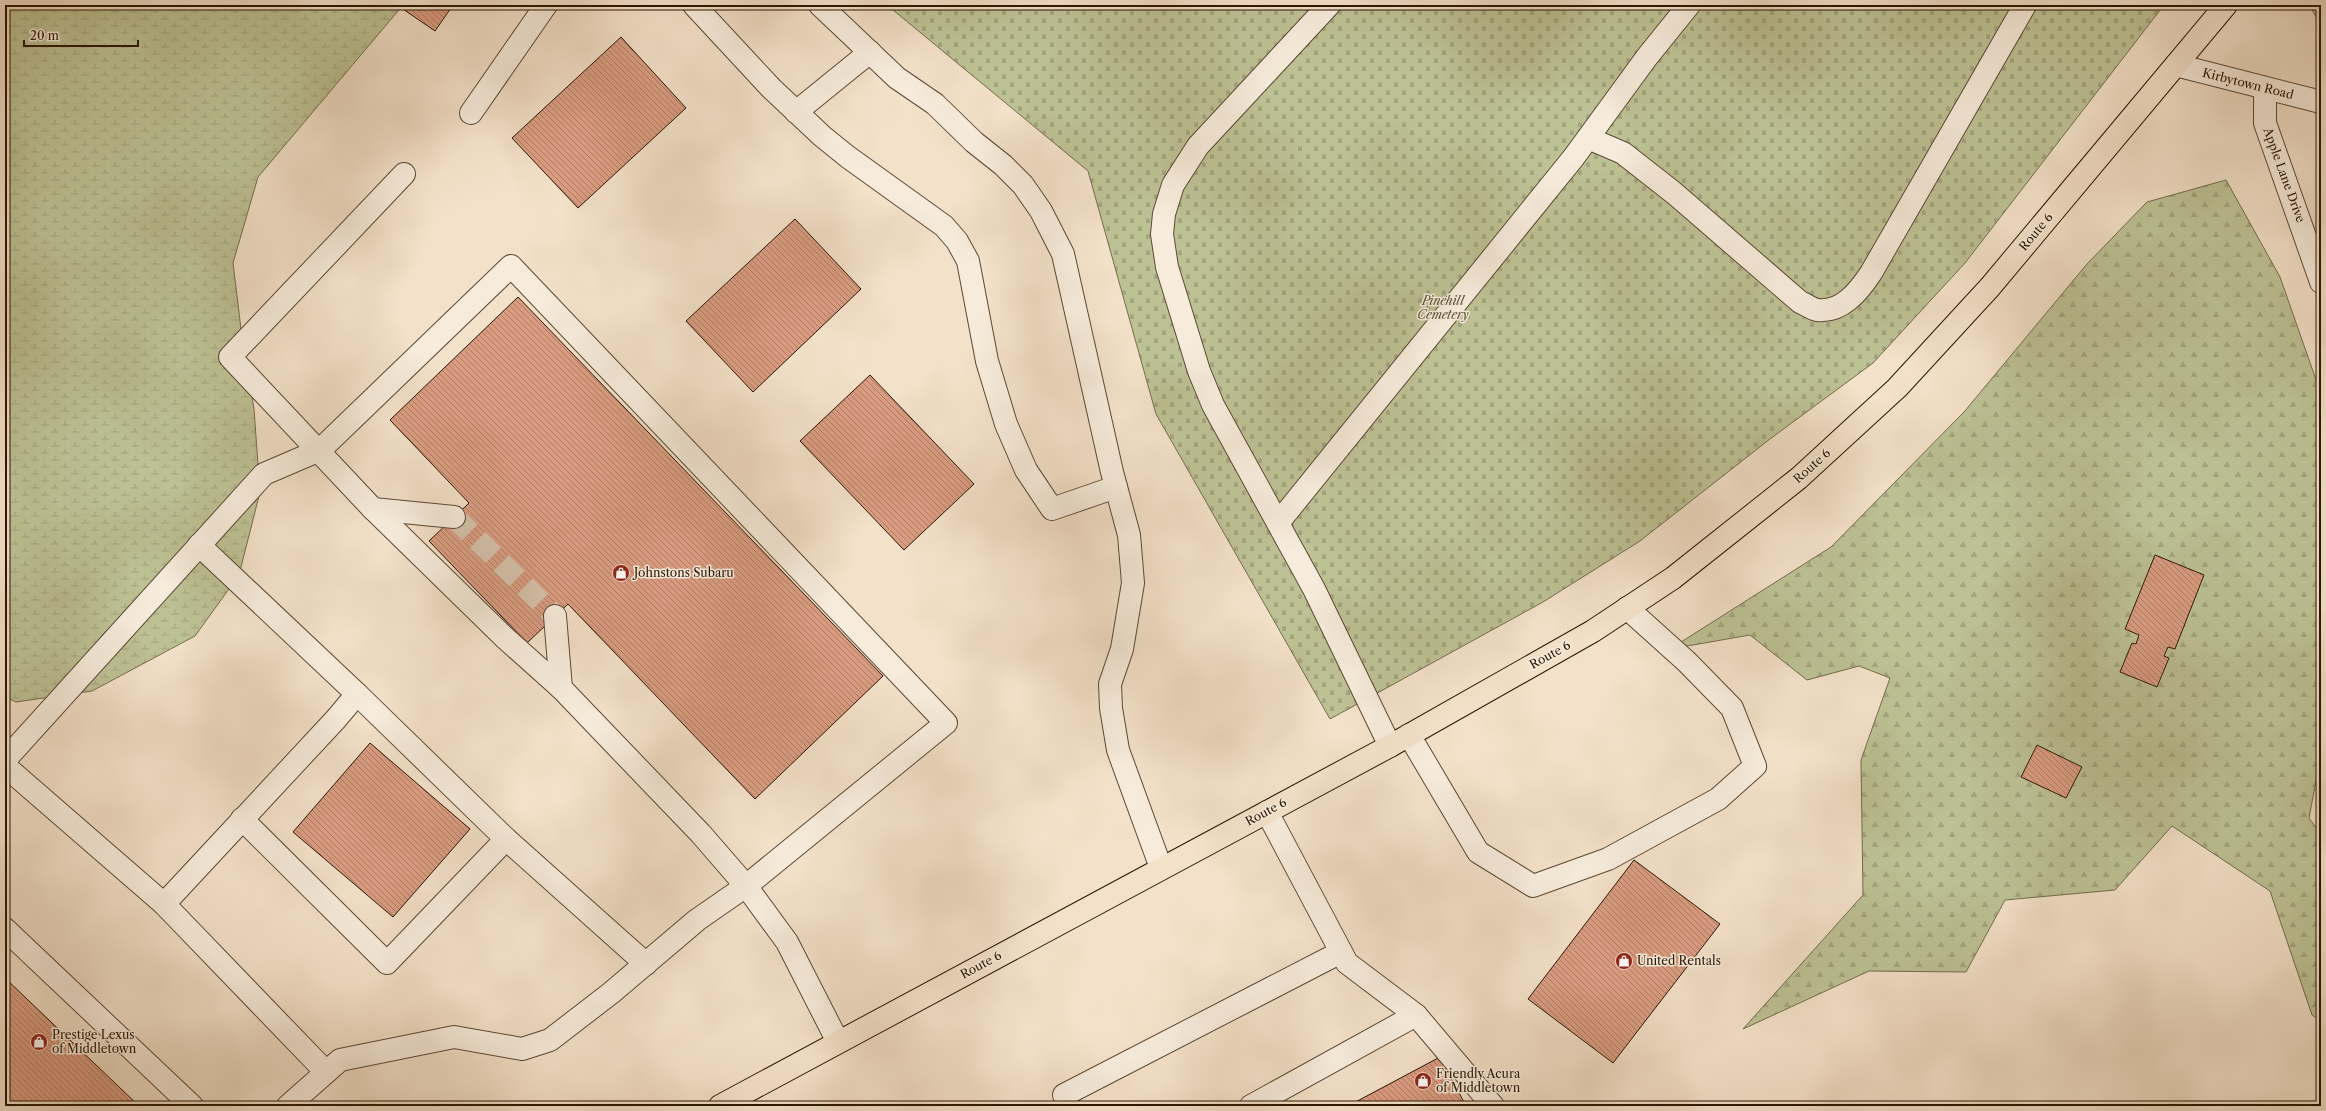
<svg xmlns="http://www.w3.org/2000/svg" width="2326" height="1111" font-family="'Libre Caslon Text',serif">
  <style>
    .forest { fill: url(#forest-firs); stroke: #746c4c }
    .wetland { fill: url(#wetland-marsh); stroke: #746c4c }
    .cemetery { fill: url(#cemetery-stones); stroke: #746c4c }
    .building { fill: url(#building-back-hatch); stroke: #2a1503 }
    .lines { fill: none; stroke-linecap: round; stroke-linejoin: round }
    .minor-tunnel { stroke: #d5c2ab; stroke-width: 22; stroke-dasharray: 22 11; stroke-linecap: butt }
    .minor-casing { stroke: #5c4834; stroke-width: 24 }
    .major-casing { stroke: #2a1503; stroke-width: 24 }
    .minor { stroke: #f7ecdc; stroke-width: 22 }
    .major { stroke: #f3e1c9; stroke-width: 22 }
    .labels { text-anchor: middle; stroke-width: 3; stroke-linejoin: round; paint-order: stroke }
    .street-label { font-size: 12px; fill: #2a1503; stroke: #f7ecdc }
    .park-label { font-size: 12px; font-style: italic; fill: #5d5236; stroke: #f7ecdc }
    .poi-label { font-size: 12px; fill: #2a1503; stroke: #f7ecdc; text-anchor: start }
  </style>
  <defs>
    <pattern id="forest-firs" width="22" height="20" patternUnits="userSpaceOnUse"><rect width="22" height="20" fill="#bdc295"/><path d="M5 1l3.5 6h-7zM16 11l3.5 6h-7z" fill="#a3a67f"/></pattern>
    <pattern id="wetland-marsh" width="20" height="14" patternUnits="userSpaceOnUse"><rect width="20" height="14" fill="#bdc295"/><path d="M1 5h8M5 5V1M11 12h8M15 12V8" fill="none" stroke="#a3a67f"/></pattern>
    <pattern id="cemetery-stones" width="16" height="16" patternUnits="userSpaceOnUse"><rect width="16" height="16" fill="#bdc295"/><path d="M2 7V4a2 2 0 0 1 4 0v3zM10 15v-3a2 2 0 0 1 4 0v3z" fill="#a3a67f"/></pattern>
    <pattern id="building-back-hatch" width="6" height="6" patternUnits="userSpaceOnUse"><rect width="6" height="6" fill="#da9c81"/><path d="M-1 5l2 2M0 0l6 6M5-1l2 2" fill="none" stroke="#b17e67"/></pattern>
  </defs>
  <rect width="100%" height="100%" fill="#f3e1c9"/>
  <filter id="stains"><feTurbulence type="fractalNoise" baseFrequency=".005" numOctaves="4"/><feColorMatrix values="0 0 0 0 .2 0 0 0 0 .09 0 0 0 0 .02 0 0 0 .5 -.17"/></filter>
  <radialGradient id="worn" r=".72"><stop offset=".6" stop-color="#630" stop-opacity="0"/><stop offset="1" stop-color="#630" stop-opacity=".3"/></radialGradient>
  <g class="forest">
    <path d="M2309,5H2321V25Z"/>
    <path d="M2226,180L2280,277L2321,394V755L2309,818L2321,834V1021L2312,1015L2270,891L2172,826L2115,890L2005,900L1966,972L1869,971L1743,1029L1863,895L1861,760L1890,678L1859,666L1807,680L1750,635L1670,649L1831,547L1964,412L2087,264L2147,202Z"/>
  </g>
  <path class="wetland" d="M5,5H403L258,177L233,263L241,329L254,409L260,492L239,575L195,636L92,691L16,702L5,697Z"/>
  <path class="cemetery" d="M887,5H2164L1965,263L1873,363L1770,439L1640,541L1543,602L1330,719L1156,414L1088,171Z"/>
  <g class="building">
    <path d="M397,5H453L435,31Z"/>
    <path d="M621,37L686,108L578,208L512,138Z"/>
    <path d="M795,219L861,289L753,392L686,321Z"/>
    <path d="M518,297L883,676L755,799L568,604L527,643L429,541L469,503L390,420Z"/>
    <path d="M870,375L974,484L904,550L800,441Z"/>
    <path d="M2155,555L2204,575L2175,649L2168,647L2164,656L2169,658L2157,687L2120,672L2132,643L2136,644L2139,635L2125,629Z"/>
    <path d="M370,743L470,829L393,917L293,832Z"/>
    <path d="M2037,745L2082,767L2066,798L2021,777Z"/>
    <path d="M1634,860L1720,924L1613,1063L1528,999Z"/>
    <path d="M5,978L139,1106H5Z"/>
    <path d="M1440,1057L1466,1106H1348Z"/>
  </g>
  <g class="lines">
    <path class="minor-tunnel" d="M454,517L555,616"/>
    <g class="minor-casing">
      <g id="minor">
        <path d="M694,5L771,88L822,136L848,157L944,226L957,241L968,261L987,361L1006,424L1026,470L1052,509L1116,487"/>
        <path d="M820,5L897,78L935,104L974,142L1003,165L1023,185L1041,211L1063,254L1112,472L1129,535L1133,583L1122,649L1110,684L1111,708L1118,750L1161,868"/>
        <path d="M1329,5L1198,146L1173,185L1164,214L1162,234L1167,267L1199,371L1213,405L1314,589L1390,746"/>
        <path d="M2176,65L2321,102"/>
        <path d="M2265,89V123L2321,282"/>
        <path d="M796,112L870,52"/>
        <path d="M471,113L546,5"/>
        <path d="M1588,138L1623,153L1674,193L1800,302C1805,304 1812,309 1817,310C1842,313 1859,291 1871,273L2025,5"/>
        <path d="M404,174L230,357L373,509L504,637L561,688L701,834L746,886L787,942L838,1042"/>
        <path d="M373,509L454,517"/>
        <path d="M1278,523L1574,157L1647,57L1689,5"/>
        <path d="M555,616L561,688"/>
        <path d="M1409,735L1478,852L1533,886L1608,859L1718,799L1755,766L1732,708L1687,662L1627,608"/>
        <path d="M5,760L264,474L320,450L511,266L946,723L746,886L697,920L611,993L550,1040L522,1049L454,1037L340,1060L288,1106"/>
        <path d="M5,766L164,904L336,719L357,694L199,545"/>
        <path d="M1267,812L1347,963L1416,1015L1493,1106"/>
        <path d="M242,819L387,963L506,839L357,694"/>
        <path d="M506,839L646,964"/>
        <path d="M164,904L326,1072"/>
        <path d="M5,929L192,1106"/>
        <path d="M1064,1095L1341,952"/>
        <path d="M1251,1106L1416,1015"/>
      </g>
    </g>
    <g class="major-casing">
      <path id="major" d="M720,1106L1390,746L1593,631L1673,578L1799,478L1897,388L1990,287L2226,5"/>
    </g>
    <use href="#minor" class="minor"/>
    <use href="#major" class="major"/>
  </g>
  <defs>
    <g id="shop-disc" transform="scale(0.9)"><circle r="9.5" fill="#8f2418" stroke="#f7ecdc"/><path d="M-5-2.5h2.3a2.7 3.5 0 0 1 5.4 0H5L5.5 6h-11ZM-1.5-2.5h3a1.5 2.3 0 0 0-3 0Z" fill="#fff"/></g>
  </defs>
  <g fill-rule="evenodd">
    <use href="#shop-disc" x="621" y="573"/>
    <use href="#shop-disc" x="1624" y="961"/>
    <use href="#shop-disc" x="39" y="1042"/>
    <use href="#shop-disc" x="1423" y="1081"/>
  </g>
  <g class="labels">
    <g class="street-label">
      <text transform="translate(2248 84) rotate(14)" y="4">Kirbytown Road</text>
      <text transform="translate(2284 175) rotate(70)" y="4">Apple Lane Drive</text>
      <text transform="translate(2036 232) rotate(-50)" y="4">Route 6</text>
      <text transform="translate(1812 466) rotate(-42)" y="4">Route 6</text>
      <text transform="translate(1550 655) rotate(-29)" y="4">Route 6</text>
      <text transform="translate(1266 812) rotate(-28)" y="4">Route 6</text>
      <text transform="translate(981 965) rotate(-28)" y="4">Route 6</text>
    </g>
    <g class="park-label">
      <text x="1443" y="305">Pinehill<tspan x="1443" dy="14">Cemetery</tspan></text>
    </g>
    <g class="poi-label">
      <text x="634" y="577">Johnstons Subaru</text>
      <text x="1637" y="965">United Rentals</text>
      <text x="52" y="1039">Prestige Lexus<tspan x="52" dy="14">of Middletown</tspan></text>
      <text x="1436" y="1078">Friendly Acura<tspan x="1436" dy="14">of Middletown</tspan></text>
    </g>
  </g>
  <rect width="2326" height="1111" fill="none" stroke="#f3e1c9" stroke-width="20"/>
  <rect x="6" y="6" width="2314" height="1099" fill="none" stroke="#2a1503" stroke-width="2"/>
  <rect x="10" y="10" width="2306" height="1091" fill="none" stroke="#2a1503"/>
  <path d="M24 40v6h114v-6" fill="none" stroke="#2a1503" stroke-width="2"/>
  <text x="30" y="40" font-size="12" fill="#2a1503" stroke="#f7ecdc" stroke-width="3" paint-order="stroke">20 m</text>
  <rect width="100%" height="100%" filter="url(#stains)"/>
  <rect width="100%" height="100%" fill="url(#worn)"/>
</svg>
